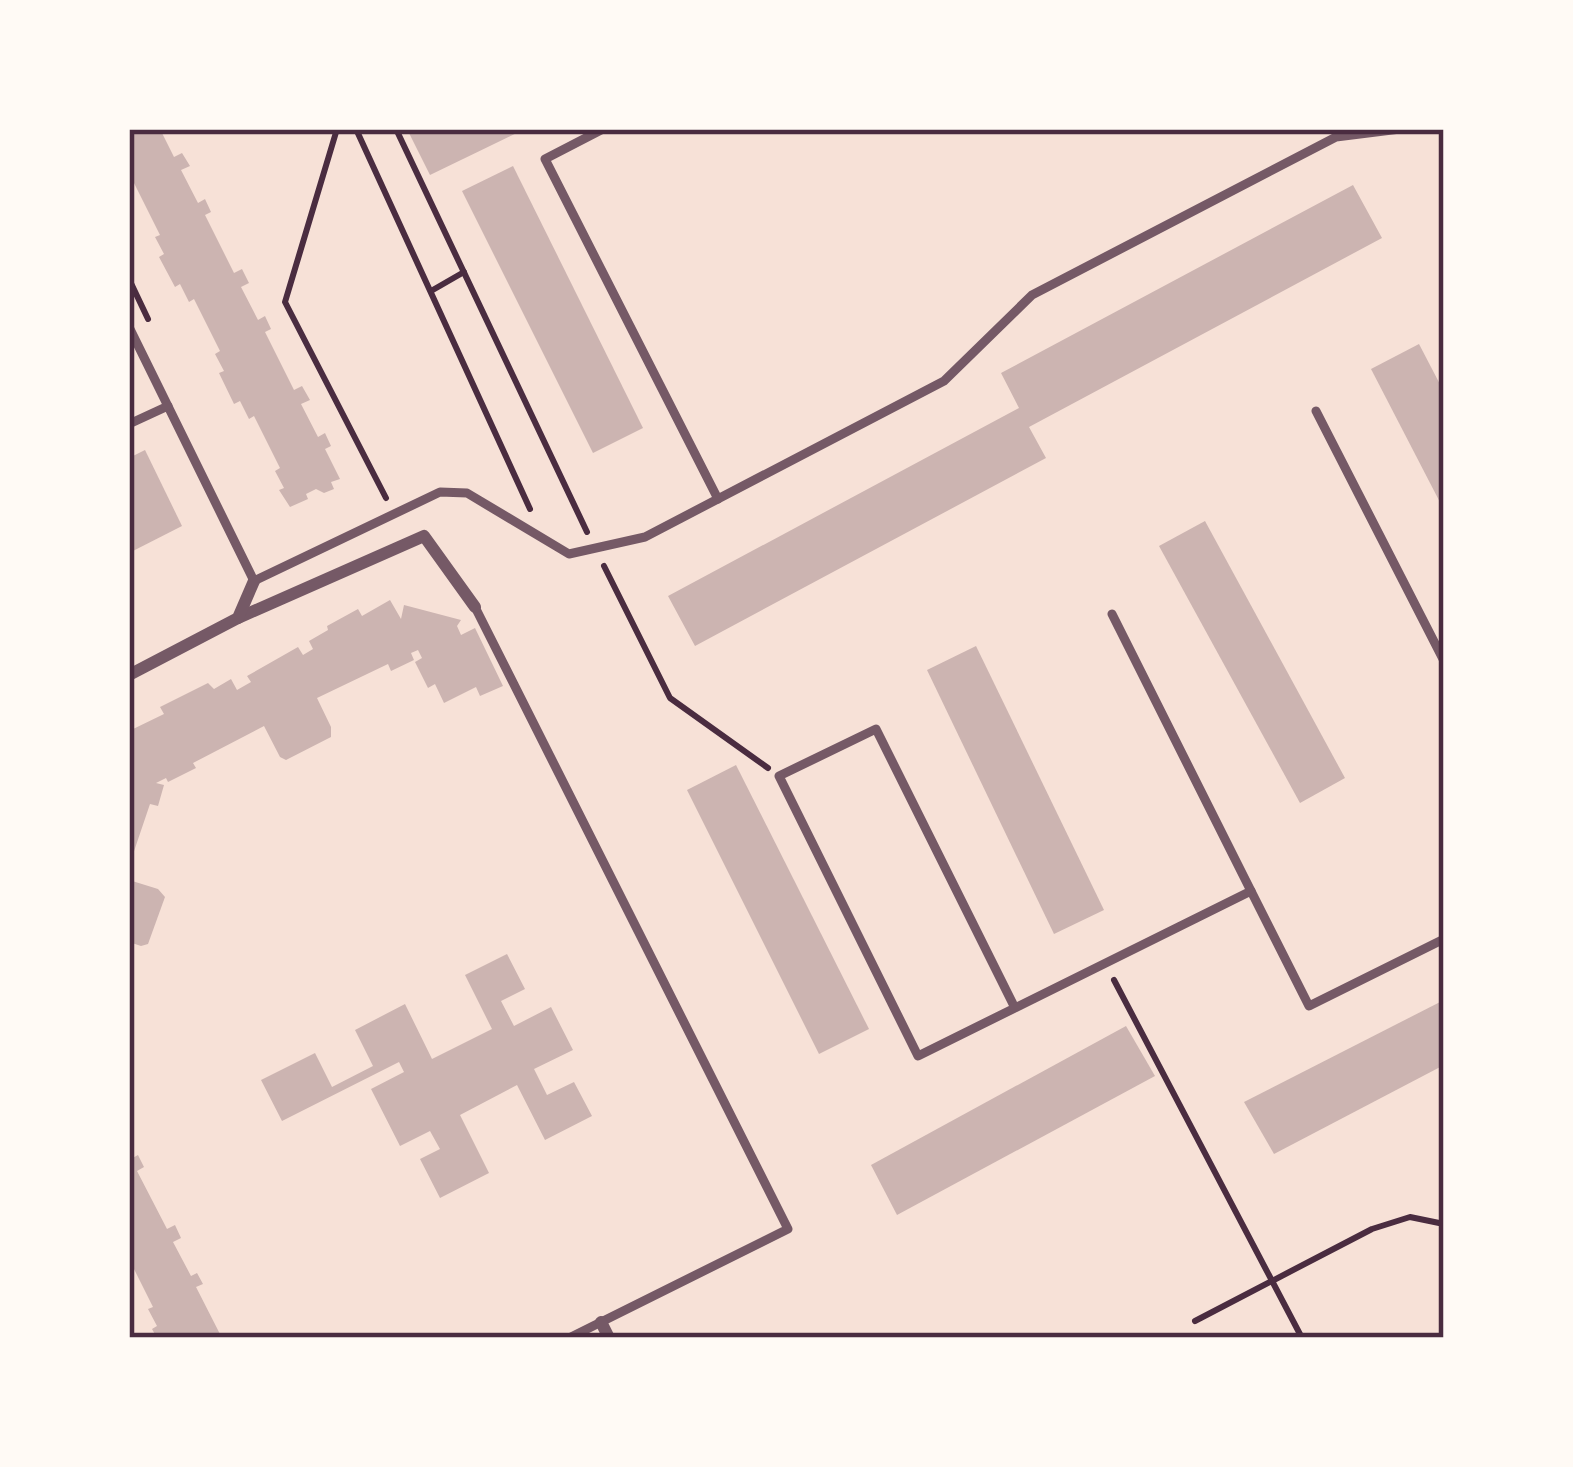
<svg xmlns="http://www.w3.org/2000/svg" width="1573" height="1467" font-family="'Times New Roman',serif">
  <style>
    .building { fill: #ccb4b1 }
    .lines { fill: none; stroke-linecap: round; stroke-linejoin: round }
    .path { stroke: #4a2c40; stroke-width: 6 }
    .service { stroke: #755966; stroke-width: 9 }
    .minor { stroke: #755966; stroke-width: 12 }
    .neatline { fill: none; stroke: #4a2c40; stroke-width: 4.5 }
  </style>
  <rect width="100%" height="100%" fill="#f7e1d7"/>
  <g class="building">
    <path d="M129,129H160L174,157L182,153L190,166L181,170L198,203L205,199L211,212L205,215L234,273L242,269L249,283L241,287L258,320L265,316L271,329L265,332L294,390L302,386L310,400L301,404L318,437L325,433L331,446L325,449L340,479L331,482L334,489L324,493L316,489L306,494L308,499L290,507L279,490L284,488L275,471L280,468L254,416L249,419L240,401L234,404L219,373L224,371L215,354L220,351L194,299L189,302L180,284L175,287L159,257L164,254L155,237L160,235L134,183L129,185Z"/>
    <path d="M407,129H525L430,175Z"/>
    <path d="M513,166L643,428L593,453L462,191Z"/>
    <path d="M1353,185L1382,238L1029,427L1046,458L695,646L668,596L1019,408L1001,373Z"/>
    <path d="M1419,344L1444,392V510L1371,369Z"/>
    <path d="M145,450L182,526L129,553V458Z"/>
    <path d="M1205,521L1345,778L1300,803L1159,546Z"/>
    <path d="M390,600L401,619L404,605L461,620L457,626L461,635L475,628L503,686L480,696L476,687L444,703L435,684L428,688L415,662L422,658L418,650L411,653L414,660L391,671L388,664L317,698L331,727V737L286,760L280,757L264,726L193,763L196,768L168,782L166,778L156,783L164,785L158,806L150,804L129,866V731L164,714L160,707L208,683L214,689L231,679L237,690L251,682L247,676L298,647L303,655L313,649L309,641L328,630L327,626L358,609L362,616Z"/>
    <path d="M976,646L1104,910L1054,934L927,670Z"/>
    <path d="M736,765L869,1029L819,1054L687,790Z"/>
    <path d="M129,880L158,889L165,897L148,944L141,946L129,942Z"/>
    <path d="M507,954L525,989L501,1001L514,1026L551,1007L573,1050L534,1069L547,1095L574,1082L592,1116L545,1140L517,1085L460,1115L489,1173L440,1198L420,1159L440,1149L430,1131L400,1146L371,1089L404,1072L399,1062L282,1121L261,1080L315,1053L332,1087L373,1066L355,1030L405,1004L432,1059L492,1029L465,975Z"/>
    <path d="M1444,1000V1065L1274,1154L1244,1102Z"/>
    <path d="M1126,1026L1155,1076L897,1215L871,1165Z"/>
    <path d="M138,1155L144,1167L137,1171L167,1229L175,1225L181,1238L173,1242L191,1276L197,1273L203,1284L196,1287L222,1338H157L152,1329L157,1326L148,1309L153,1307L129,1259V1160Z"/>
  </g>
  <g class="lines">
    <g class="path">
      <path d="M337,129L285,302L386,498"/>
      <path d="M356,129L530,509"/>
      <path d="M396,129L587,532"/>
      <path d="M129,279L148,319"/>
      <path d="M431,291L464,272"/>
      <path d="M604,566L670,698L768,768"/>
      <path d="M1114,980L1302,1338"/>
      <path d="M1195,1321L1372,1229L1410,1217L1444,1224"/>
    </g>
    <g class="service">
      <path d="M603,129L545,159L718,499"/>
      <path d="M129,327L254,581L440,492L467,493L569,554L645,537L944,381L1032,295L1336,137L1400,129"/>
      <path d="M1316,411L1444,661"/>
      <path d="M129,424L168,406"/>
      <path d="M475,607L788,1229L569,1338"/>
      <path d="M1112,614L1251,891"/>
      <path d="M1015,1008L876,729L779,776L918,1056L1251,891L1309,1006L1444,939"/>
    </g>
    <g class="minor">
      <path d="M238,618L424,536L475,607"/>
      <path d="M129,675L238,618L254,581"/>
      <path d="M601,1322L609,1338"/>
    </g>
  </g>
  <rect width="1573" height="1467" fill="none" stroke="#fffaf5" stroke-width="264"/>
  <rect x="132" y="132" width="1309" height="1203" class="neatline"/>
</svg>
